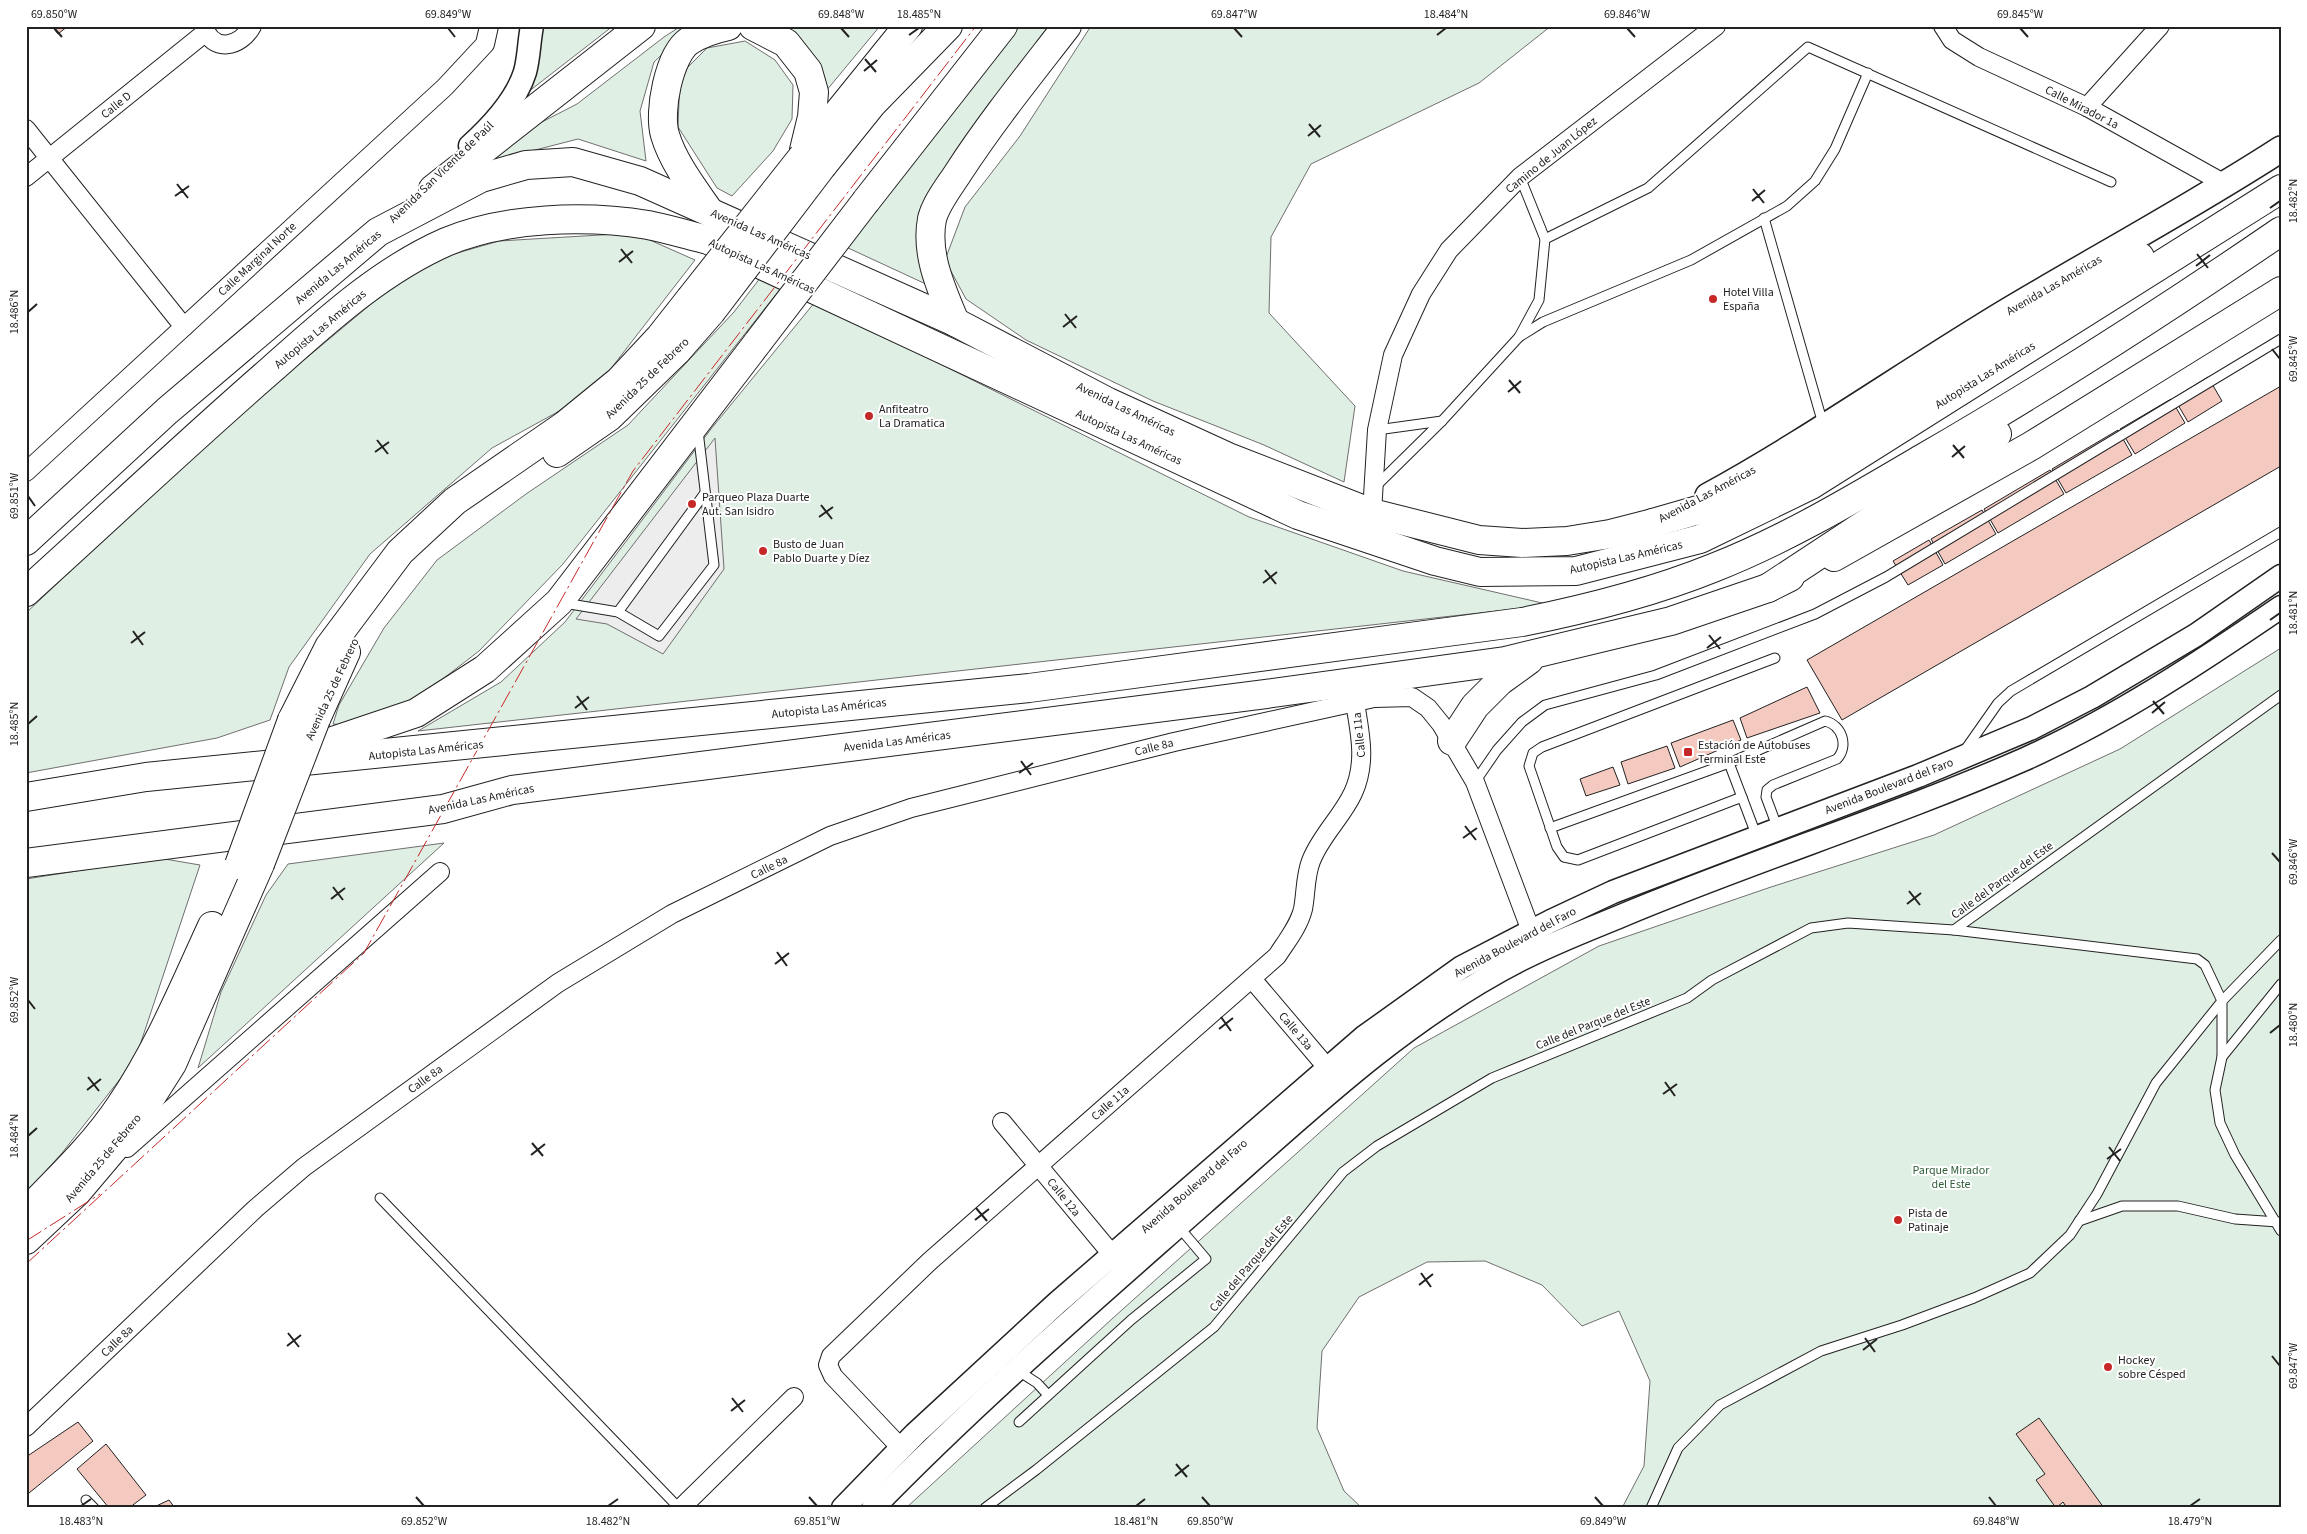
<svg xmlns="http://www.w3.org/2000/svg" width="2307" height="1534" font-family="'Source Sans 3',sans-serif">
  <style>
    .green { fill: #e0efe3; stroke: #6f6f6f }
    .parking { fill: #ededed; stroke: #6f6f6f }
    .building { fill: #f3c9c0; stroke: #222 }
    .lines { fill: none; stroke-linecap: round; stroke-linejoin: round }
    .service-casing { stroke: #222; stroke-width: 11 }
    .minor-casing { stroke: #222; stroke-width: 20 }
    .tertiary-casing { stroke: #222; stroke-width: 25 }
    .secondary-casing { stroke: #222; stroke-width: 28 }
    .primary-casing { stroke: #222; stroke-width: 30 }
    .motorway-casing { stroke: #222; stroke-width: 30 }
    .service { stroke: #fff; stroke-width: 9 }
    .minor { stroke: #fff; stroke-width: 18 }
    .tertiary { stroke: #fff; stroke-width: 22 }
    .secondary { stroke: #fff; stroke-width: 25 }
    .primary { stroke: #fff; stroke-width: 28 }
    .motorway { stroke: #fff; stroke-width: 28 }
    .primary-bridge-casing { stroke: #222; stroke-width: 30; stroke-linecap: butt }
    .motorway-bridge-casing { stroke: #222; stroke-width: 30; stroke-linecap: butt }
    .primary-bridge { stroke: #fff; stroke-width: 28 }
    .motorway-bridge { stroke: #fff; stroke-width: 28 }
    .power { stroke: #c62828; stroke-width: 1; stroke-dasharray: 18 4 2.5 4; stroke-linecap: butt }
    .ticks { fill: none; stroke: #222; stroke-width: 2 }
    .poi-dot { fill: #c62828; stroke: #fff; stroke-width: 2 }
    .labels { text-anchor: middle; stroke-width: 4; stroke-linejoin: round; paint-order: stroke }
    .street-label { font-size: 12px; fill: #222; stroke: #fff }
    .poi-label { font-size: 12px; fill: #222; stroke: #fff; text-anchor: start }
    .park-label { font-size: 12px; fill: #2f5e38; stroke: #fff }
    .neatline { fill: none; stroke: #222; stroke-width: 2 }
    .ticks-label { font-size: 12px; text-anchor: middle; fill: #222 }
  </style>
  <rect width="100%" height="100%" fill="#fff"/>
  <g class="green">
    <path d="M539,26H613L528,92Z"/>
    <path d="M681,26H705L674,43L654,62L640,111L646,161L578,139L477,165L538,124L577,104L664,37Z"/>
    <path d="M778,26H880L826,91Z"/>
    <path d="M1013,26H1060L945,180L928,285L846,247Z"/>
    <path d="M1091,26H1551L1479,83L1311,164L1271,237L1269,313L1355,406L1344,482L1264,445L1153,401L1026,340L966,299L945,260L965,207L1020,136Z"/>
    <path d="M745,41L775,60L793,85L792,119L773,151L732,196L717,188L678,127L680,75L707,48Z"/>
    <path d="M634,233L695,260L592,393L492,448L370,554L289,667L270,720L217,738L26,773V613L213,436L419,264L499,241Z"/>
    <path d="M764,273L785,283L563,564L479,651L418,698L344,725L333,724L339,705L384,628L437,560L526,494L628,425L734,312Z"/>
    <path d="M815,302L1249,517L1403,571L1551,605L418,731L501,682L565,622L711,429Z"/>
    <path d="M2281,648V1508H1622L1644,1466L1650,1381L1619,1311L1582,1326L1542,1285L1485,1261L1427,1262L1359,1297L1322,1351L1317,1428L1344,1491L1362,1508H906L1113,1318L1414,1048L1599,946L1771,887L1934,835L2120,749Z"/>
    <path d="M444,843L198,1068L221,992L266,895L288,864Z"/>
    <path d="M159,858L200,865L135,1060L62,1153L26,1193V879Z"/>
  </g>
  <path class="parking" d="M715,438L724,569L663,654L607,624L576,619Z"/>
  <g class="building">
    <path d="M52,26H68L58,34Z"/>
    <path d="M2208,377L2222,401L2188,422L2174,398Z"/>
    <path d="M2281,386V466L1842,720L1807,660Z"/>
    <path d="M2171,399L2185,423L2135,454L2120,429Z"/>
    <path d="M2118,430L2132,455L2066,493L2052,469Z"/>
    <path d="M2050,470L2064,494L1998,533L1984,509Z"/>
    <path d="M1982,510L1996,534L1945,564L1931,539Z"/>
    <path d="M1929,540L1943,565L1908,585L1893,561Z"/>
    <path d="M1807,687L1820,713L1747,738L1740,718Z"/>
    <path d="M1733,720L1741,740L1680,767L1671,743Z"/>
    <path d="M1667,746L1675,768L1628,784L1621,762Z"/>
    <path d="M1613,767L1620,785L1586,796L1580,779Z"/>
    <path d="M2039,1418L2104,1508H2067L2063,1502L2056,1508L2036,1480L2045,1474L2016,1434Z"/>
    <path d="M78,1422L93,1441L29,1493L26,1491V1457Z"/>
    <path d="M106,1444L146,1495L129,1508H109L77,1469Z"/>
    <path d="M169,1500L175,1508H152Z"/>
  </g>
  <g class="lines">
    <g class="service-casing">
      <g id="service">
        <path d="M1764,218L1823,424"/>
        <path d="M1545,239L1648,188L1808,47L2111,182"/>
        <path d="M1519,337L1543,322L1691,260L1787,206L1815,181L1835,149L1868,73"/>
        <path d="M1377,430L1442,421"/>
        <path d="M1375,487L1442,421L1519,337L1539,300L1545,239L1520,177"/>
        <path d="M564,603L618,612L659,636L714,565L698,431"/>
        <path d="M618,612L705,493"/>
        <path d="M1965,750L1998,703L2011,691L2281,532"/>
        <path d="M1729,763L1757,837"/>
        <path d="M1475,782L1497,750L1522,722L1545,705L1656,675L1815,614L1886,577L2281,339"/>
        <path d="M1742,797L1578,860L1564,857L1557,847L1529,766L1533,753L1542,747L1775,658"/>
        <path d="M1550,828L1729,763L1825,721C1842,725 1849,746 1837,759L1773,785L1767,790L1766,797L1778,829"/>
        <path d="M2281,940L2222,1001V1057L2215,1090L2220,1123L2235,1155L2281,1231"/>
        <path d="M2222,1057L2281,984"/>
        <path d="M380,1198L679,1508"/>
        <path d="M2079,1221L2122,1206H2178L2235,1219L2278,1222"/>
        <path d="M1017,1370L1037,1383L1048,1395"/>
        <path d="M1019,1422L1131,1320L1206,1259L1178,1226"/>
        <path d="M86,1500L94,1508"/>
        <path d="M985,1508L1036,1470L1214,1327L1343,1172L1377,1146L1492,1078L1687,998L1712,980L1811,928L1848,923L1954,930L2281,695"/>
        <path d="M1651,1508L1678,1448L1720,1405L1821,1351L1902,1325L1974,1298L2030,1273L2070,1235L2097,1194L2156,1083L2222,1001L2205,965L2197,959L1954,930"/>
      </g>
    </g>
    <g class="minor-casing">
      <g id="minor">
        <path d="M204,26C212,54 241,47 252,26"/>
        <path d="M1943,26L1952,40L1979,57L2087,107L2225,184"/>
        <path d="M2087,107L2160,26"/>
        <path d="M26,129L184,327"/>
        <path d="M26,177L206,32"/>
        <path d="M26,472L445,87L485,44L489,26"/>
        <path d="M1372,513L1377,430L1393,355L1421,294L1449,250L1520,177L1716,26"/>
        <path d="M1252,979L1336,1078"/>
        <path d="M1002,1122L1120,1264"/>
        <path d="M127,1148L440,872"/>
        <path d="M26,1427L255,1209L304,1167L558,983L672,914L830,836L911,808L1174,742L1374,698L1412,697L1428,708L1441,724L1475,782L1531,931"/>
        <path d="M901,1448L833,1376L828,1365L831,1356L930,1261L1277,956C1286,942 1299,926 1303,909C1306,894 1305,876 1311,861C1321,835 1342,817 1353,793C1367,763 1360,733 1355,703"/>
        <path d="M681,1508L794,1397"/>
      </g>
    </g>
    <g class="tertiary-casing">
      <g id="tertiary">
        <path d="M470,146C492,126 516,101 525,72C529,58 529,41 532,26"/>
        <path d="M843,1508L915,1434L1057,1303L1364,1037L1462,967L1551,921L1613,892L1918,776L2032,728L2092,697L2196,635L2281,576"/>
        <path d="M873,1508C978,1400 1092,1302 1204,1203C1304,1115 1401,1021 1520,960C1553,943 1587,930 1621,916C1754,860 1893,817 2025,759C2116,718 2199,663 2281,607"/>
      </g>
    </g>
    <g class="secondary-casing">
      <path id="secondary" d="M1708,496C1812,439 1909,370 2011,309C2100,256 2193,206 2281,149"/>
    </g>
    <g class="primary-casing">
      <g id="primary">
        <path d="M753,26L786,43L808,71L814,92L812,117L804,150"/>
        <path d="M803,156L908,26"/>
        <path d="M823,165L872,104L948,26"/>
        <path d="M433,189L641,26"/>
        <path d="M709,211C693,188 673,162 665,135C658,112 669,55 689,41C701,33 714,29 728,26"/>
        <path d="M955,322C942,290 925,255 932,219C936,203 949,187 958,173C991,122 1030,74 1067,26"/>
        <path d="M557,453L609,417L677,351L711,312"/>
        <path d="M26,541L167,411L378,232L481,178L526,165L573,162L640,181L955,322L1108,402L1228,457L1372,513L1479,540L1522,543L1567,541L1610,534L1653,523"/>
        <path d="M1834,557L2031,446L2281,291"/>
        <path d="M316,719L346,652"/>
        <path d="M292,720L329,647L400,552L455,501L565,425L619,381L660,337L690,299"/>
        <path d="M1452,741L1475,706L1500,681L1529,660"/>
        <path d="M26,863L443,809L512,790L1266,694L1505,661L1671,621L1768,588L1790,577"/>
        <path d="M26,1212C59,1178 94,1145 120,1106C158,1050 184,987 212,926"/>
        <path d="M26,1240L77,1192L132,1127L172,1064L260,864"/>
      </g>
    </g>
    <g class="motorway-casing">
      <g id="motorway">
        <path d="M866,201L1003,26"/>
        <path d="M1653,523L1712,506L1765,482L1830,446L1953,367L2140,257"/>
        <path d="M1768,588L1920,488L1997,434"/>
        <path d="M26,592C108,518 188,442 272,369C325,322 380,271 446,242C505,217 586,215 648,225C668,229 688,235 708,240L1298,515L1435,561L1480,572L1576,571L1700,539L1811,485L2281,189"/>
        <path d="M303,751L416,713L485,669L559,602L758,342"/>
        <path d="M26,797L146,777L1029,688L1522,622C1587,609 1651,593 1713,568C1787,539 1855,498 1923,458C2046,387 2164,311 2281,231"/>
      </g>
    </g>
    <use href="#service" class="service"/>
    <use href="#minor" class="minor"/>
    <use href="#tertiary" class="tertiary"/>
    <use href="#secondary" class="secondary"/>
    <use href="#primary" class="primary"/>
    <use href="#motorway" class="motorway"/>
    <g class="primary-bridge-casing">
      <g id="primary-bridge">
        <path d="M690,299L803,156"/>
        <path d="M711,312L823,165"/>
        <path d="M260,864L316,719"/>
        <path d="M239,865L292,720"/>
      </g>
    </g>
    <g class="motorway-bridge-casing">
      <path id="motorway-bridge" d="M758,342L866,201"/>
    </g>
    <use href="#primary-bridge" class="primary-bridge"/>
    <use href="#motorway-bridge" class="motorway-bridge"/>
    <g class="power">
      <path d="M26,1241L100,1194"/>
      <path d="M26,1264L364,953L633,471L976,26"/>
    </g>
  </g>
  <path class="ticks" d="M54,28L62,37M448,28L455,37M841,28L849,37M1234,28L1242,37M1627,28L1635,37M2020,28L2028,37M909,35L919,28M1437,35L1446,28M865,59L876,72M864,71L877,60M1309,124L1320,137M1308,136L1321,125M177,184L188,198M1753,189L1764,203M175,196L189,186M1752,201L1765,190M2270,208L2280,201M621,249L632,263M2197,254L2208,268M619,262L633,251M2196,266L2210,255M28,312L37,304M1065,314L1076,328M1063,327L1077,316M2272,349L2280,359M1509,380L1520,393M1508,392L1521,381M377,440L388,454M1953,445L1964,458M375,452L389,442M1952,457L1965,446M28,496L35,506M821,505L832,519M819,517L833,507M1265,570L1276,584M1263,583L1277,572M2270,620L2280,613M133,631L143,645M1709,635L1720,649M131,643L145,632M1707,648L1721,637M577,696L587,710M2153,701L2164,714M575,708L589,697M2152,713L2165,702M28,724L37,716M1021,761L1031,775M1019,773L1033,763M1465,826L1476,840M1463,838L1477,828M2272,853L2280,862M333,887L343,900M1909,891L1920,905M331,899L345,888M1907,904L1921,893M777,952L787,966M775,964L789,953M28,1000L35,1009M1221,1017L1231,1031M1219,1029L1233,1018M2270,1033L2280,1025M88,1077L99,1091M1665,1082L1675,1096M87,1090L101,1079M1663,1094L1677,1084M28,1136L37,1128M532,1143L543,1156M2109,1147L2120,1161M531,1155L545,1144M2107,1159L2121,1149M976,1208L987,1221M975,1220L989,1209M1421,1273L1431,1287M1419,1285L1433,1274M288,1333L299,1347M1865,1338L1875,1352M287,1346L301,1335M1863,1350L1877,1339M2272,1356L2280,1366M732,1398L743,1412M731,1411L745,1400M1176,1464L1187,1477M1175,1476L1189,1465M416,1497L424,1506M809,1497L817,1506M1202,1497L1210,1506M1595,1497L1603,1506M1989,1497L1996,1506M81,1506L91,1499M608,1506L618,1499M1136,1506L1145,1499M2190,1506L2200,1499"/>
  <g class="poi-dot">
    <circle cx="1713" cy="299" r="5"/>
    <circle cx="869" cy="416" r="5"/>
    <circle cx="692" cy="504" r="5"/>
    <circle cx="763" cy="551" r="5"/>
    <rect x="1683" y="747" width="10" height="10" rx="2.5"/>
    <circle cx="1898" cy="1220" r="5"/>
    <circle cx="2108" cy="1367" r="5"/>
  </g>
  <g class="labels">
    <g class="street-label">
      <text transform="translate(116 105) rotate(-39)" y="4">Calle D</text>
      <text transform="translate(2082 107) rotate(27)" y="4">Calle Mirador 1a</text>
      <text transform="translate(1551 155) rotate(-39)" y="4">Camino de Juan López</text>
      <text transform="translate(441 172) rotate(-44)" y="4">Avenida San Vicente de Paúl</text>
      <text transform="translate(761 234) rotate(24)" y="4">Avenida Las Américas</text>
      <text transform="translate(257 259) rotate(-43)" y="4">Calle Marginal Norte</text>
      <text transform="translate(762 266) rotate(25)" y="4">Autopista Las Américas</text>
      <text transform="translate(338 267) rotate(-40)" y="4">Avenida Las Américas</text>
      <text transform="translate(2054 285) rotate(-30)" y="4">Avenida Las Américas</text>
      <text transform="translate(320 329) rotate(-40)" y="4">Autopista Las Américas</text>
      <text transform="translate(1985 375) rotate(-32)" y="4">Autopista Las Américas</text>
      <text transform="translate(647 378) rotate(-44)" y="4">Avenida 25 de Febrero</text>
      <text transform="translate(1126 409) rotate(26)" y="4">Avenida Las Américas</text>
      <text transform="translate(1129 437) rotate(25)" y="4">Autopista Las Américas</text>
      <text transform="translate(1707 494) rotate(-28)" y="4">Avenida Las Américas</text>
      <text transform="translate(1626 557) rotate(-13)" y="4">Autopista Las Américas</text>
      <text transform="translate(332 689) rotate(-65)" y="4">Avenida 25 de Febrero</text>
      <text transform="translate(829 708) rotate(-6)" y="4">Autopista Las Américas</text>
      <text transform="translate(1359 735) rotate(-96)" y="4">Calle 11a</text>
      <text transform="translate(897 741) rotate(-7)" y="4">Avenida Las Américas</text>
      <text transform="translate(1154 747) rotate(-14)" y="4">Calle 8a</text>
      <text transform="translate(426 750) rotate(-6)" y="4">Autopista Las Américas</text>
      <text transform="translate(1889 786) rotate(-21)" y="4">Avenida Boulevard del Faro</text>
      <text transform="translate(481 799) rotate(-12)" y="4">Avenida Las Américas</text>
      <text transform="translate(769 867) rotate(-26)" y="4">Calle 8a</text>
      <text transform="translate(2002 880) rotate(-36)" y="4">Calle del Parque del Este</text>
      <text transform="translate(1515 942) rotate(-28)" y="4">Avenida Boulevard del Faro</text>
      <text transform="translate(1593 1023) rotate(-22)" y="4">Calle del Parque del Este</text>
      <text transform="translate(1296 1031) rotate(50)" y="4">Calle 13a</text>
      <text transform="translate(425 1079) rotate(-36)" y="4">Calle 8a</text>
      <text transform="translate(1110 1103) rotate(-41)" y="4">Calle 11a</text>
      <text transform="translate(103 1158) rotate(-50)" y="4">Avenida 25 de Febrero</text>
      <text transform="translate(1194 1186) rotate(-41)" y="4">Avenida Boulevard del Faro</text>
      <text transform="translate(1064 1197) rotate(51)" y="4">Calle 12a</text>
      <text transform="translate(1251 1263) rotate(-50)" y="4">Calle del Parque del Este</text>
      <text transform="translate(117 1341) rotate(-44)" y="4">Calle 8a</text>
    </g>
    <g class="poi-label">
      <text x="1723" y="296">Hotel Villa<tspan x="1723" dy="14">España</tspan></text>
      <text x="879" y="413">Anfiteatro<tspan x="879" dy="14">La Dramatica</tspan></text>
      <text x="702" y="501">Parqueo Plaza Duarte<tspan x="702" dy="14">Aut. San Isidro</tspan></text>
      <text x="773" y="548">Busto de Juan<tspan x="773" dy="14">Pablo Duarte y Díez</tspan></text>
      <text x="1698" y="749">Estación de Autobuses<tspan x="1698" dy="14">Terminal Este</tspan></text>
      <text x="1908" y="1217">Pista de<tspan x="1908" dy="14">Patinaje</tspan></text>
      <text x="2118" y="1364">Hockey<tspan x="2118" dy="14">sobre Césped</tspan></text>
    </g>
    <g class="park-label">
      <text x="1951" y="1174">Parque Mirador<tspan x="1951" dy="14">del Este</tspan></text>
    </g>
  </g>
  <rect width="2307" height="1534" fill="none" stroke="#ffffff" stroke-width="55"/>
  <rect x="28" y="28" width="2252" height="1478" class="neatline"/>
  <g class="ticks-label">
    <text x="54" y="18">69.850°W</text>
    <text x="448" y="18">69.849°W</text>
    <text x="841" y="18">69.848°W</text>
    <text x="919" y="18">18.485°N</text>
    <text x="1234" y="18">69.847°W</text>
    <text x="1446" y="18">18.484°N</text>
    <text x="1627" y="18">69.846°W</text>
    <text x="2020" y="18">69.845°W</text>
    <text transform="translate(2293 201) rotate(-90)" y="4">18.482°N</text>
    <text transform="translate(14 312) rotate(-90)" y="4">18.486°N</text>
    <text transform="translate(2293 359) rotate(-90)" y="4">69.845°W</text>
    <text transform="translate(14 496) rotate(-90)" y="4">69.851°W</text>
    <text transform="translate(2293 613) rotate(-90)" y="4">18.481°N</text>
    <text transform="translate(14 724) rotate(-90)" y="4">18.485°N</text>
    <text transform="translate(2293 862) rotate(-90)" y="4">69.846°W</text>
    <text transform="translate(14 1000) rotate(-90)" y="4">69.852°W</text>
    <text transform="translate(2293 1025) rotate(-90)" y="4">18.480°N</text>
    <text transform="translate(14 1136) rotate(-90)" y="4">18.484°N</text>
    <text transform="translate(2293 1366) rotate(-90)" y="4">69.847°W</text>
    <text x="81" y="1525">18.483°N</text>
    <text x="424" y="1525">69.852°W</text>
    <text x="608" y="1525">18.482°N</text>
    <text x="817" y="1525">69.851°W</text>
    <text x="1136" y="1525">18.481°N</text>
    <text x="1210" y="1525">69.850°W</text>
    <text x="1603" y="1525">69.849°W</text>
    <text x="1996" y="1525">69.848°W</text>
    <text x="2190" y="1525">18.479°N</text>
  </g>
</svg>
